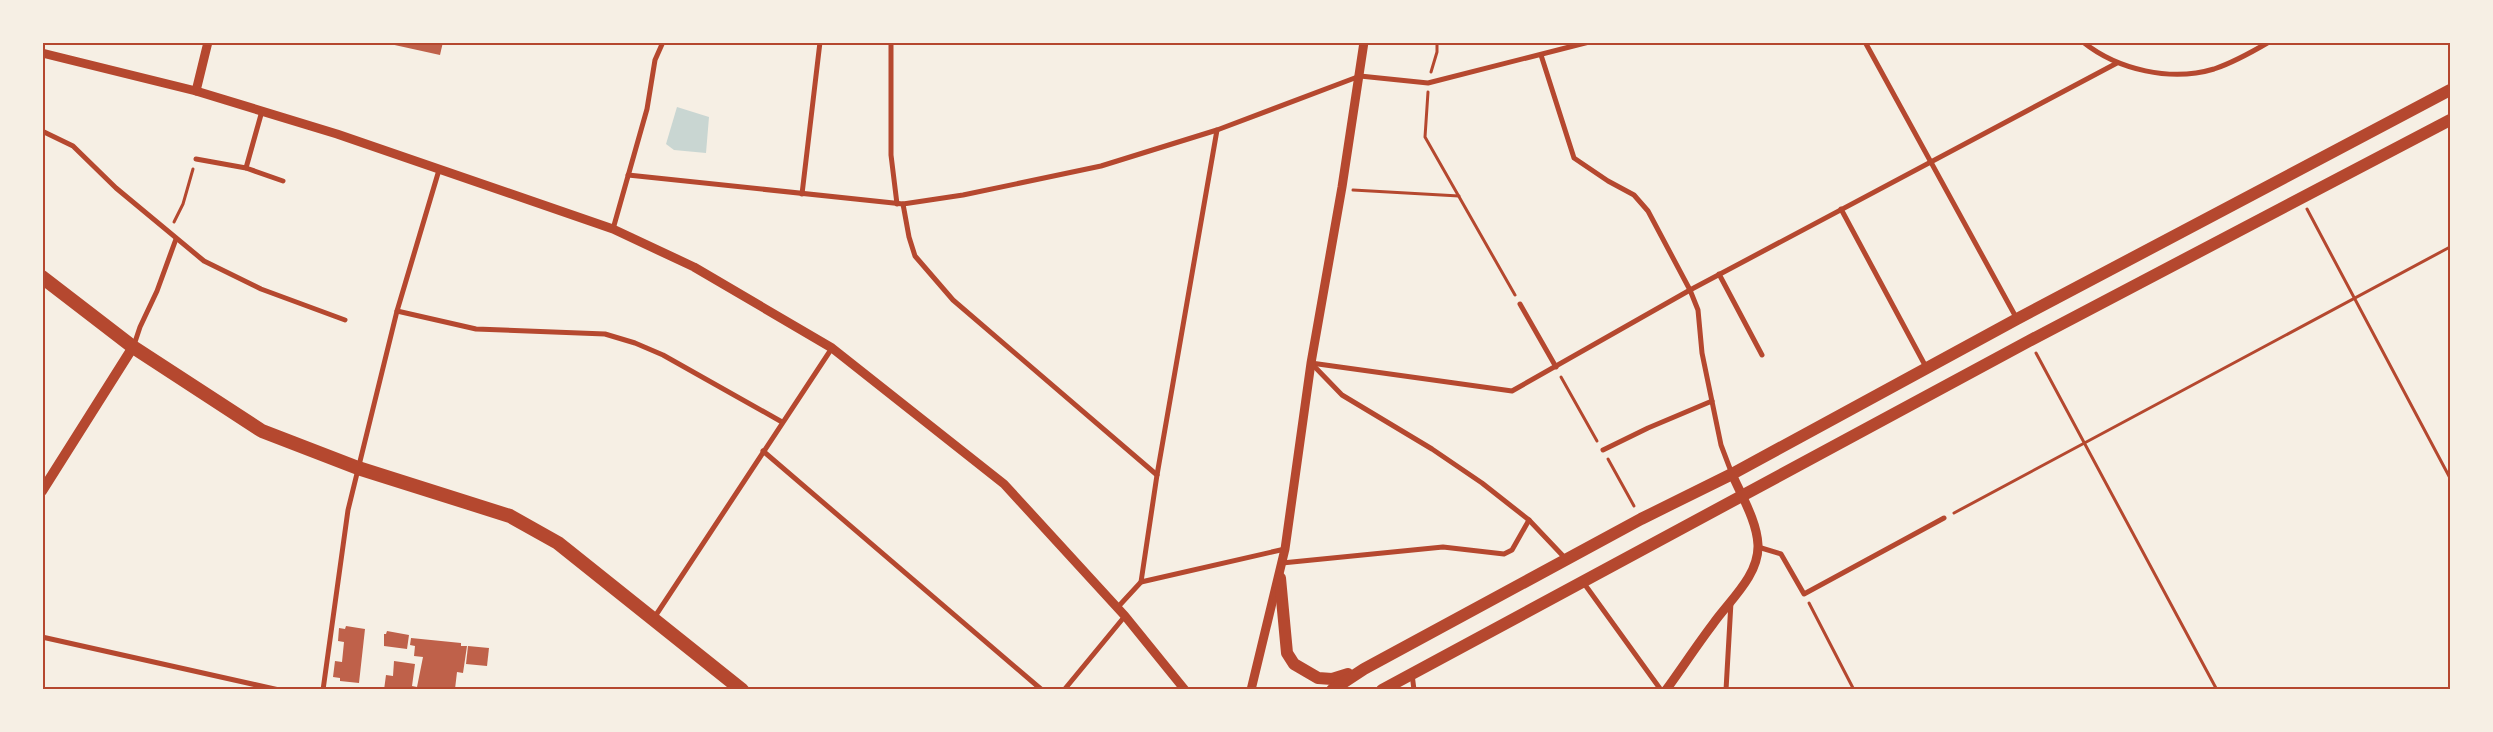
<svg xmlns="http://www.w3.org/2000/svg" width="2493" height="732" font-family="'Source Sans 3',sans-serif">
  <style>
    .water { fill: #c9d6d2 }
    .building { fill: #bf614a }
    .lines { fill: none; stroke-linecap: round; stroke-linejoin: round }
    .path { stroke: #b5482f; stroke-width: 3 }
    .minor { stroke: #b5482f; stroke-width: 5 }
    .tertiary { stroke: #b5482f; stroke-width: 9 }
    .secondary { stroke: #b5482f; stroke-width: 10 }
    .primary { stroke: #b5482f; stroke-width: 12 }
    .trunk { stroke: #b5482f; stroke-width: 14 }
    .neatline { fill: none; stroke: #b5482f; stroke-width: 2 }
  </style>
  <rect width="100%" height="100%" fill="#f6efe4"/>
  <path class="water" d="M677,107L709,117L706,153L674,150L666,144Z"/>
  <g class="building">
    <path d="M381,42H443L440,55Z"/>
    <path d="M346,626L365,629L359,683L340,681V678L333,677L335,661L342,662L344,642L338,641L339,628L345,629Z"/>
    <path d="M387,631L409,635L407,649L384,646V634H386Z"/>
    <path d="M411,638L461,643V646H467L463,673L457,672L455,689L384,690L386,675L393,676L394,661L415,664L412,686L417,687L423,657L414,656L415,646L410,645Z"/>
    <path d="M468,646L489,648L487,666L466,664Z"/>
  </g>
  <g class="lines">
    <g class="path">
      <path d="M1431,72L1437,52V42"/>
      <path d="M1428,92L1425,137L1515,295"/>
      <path d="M1353,190L1459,196"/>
      <path d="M2307,209L2450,478"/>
      <path d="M174,222L183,204L193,169"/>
      <path d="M2036,353L2217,690"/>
      <path d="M1561,377L1597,441"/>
      <path d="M1608,459L1634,506"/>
      <path d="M1954,513L2450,247"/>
      <path d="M1809,603L1854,690"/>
    </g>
    <g class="minor">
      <path d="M891,42V155L897,204"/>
      <path d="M1865,42L2017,319"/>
      <path d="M2083,42C2118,70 2171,82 2214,69C2232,63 2252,52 2269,42"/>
      <path d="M1541,55L1574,158L1608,181L1634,195L1648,211L1690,290L1698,310L1702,353L1721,445L1732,474"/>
      <path d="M42,131L73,146L116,188L204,261L261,289L345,320"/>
      <path d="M196,159L246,168L262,111"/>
      <path d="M246,168L283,181"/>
      <path d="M628,175L903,204L963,195L1101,166L1217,130L1360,76L1428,83L1589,42"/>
      <path d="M802,194L820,42"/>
      <path d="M903,204L909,237L915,256L953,300L1157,475"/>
      <path d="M1841,209L1926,367"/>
      <path d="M613,229L647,109L655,60L663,42"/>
      <path d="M1719,274L1762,355"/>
      <path d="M1520,304L1556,367"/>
      <path d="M397,311L476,329L605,334L635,343L663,355L782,422"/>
      <path d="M134,345L140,327L157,291L176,239"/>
      <path d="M1311,363L1512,391L1690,290L2117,63"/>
      <path d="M1312,364L1342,395L1432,449L1482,483L1529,520L1565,558"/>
      <path d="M1603,450L1648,428L1712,401"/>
      <path d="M763,451L1042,690"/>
      <path d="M1758,547L1781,554L1804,594L1944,518"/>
      <path d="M1282,563L1443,547L1504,554L1512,550L1529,520"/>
      <path d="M1141,582L1285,549"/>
      <path d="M1583,582L1661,690"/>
      <path d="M1117,608L1141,582L1157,475L1217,130"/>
      <path d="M654,618L832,348"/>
      <path d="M42,637L279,690"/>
      <path d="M1412,674L1414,690"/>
      <path d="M323,690L348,510L397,311L439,170"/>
      <path d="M1064,690L1125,616"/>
      <path d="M1726,690L1731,602"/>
    </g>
    <g class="tertiary">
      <path d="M42,53L196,91L337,134L613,229L694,267L832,348L1004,484L1125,616L1185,690"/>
      <path d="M196,91L208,42"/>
      <path d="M1251,690L1285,549L1311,363L1342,187L1364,42"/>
      <path d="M1666,690C1682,668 1697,645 1713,624C1729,601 1759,576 1758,545C1757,521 1741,495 1732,474"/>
    </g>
    <path class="secondary" d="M42,491L133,347"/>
    <g class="primary">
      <path d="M1280,578L1287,653L1294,664L1318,678L1332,679L1348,674"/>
      <path d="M1332,690L1364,669L1641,519L1732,474L2017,319L2450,90"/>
      <path d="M1382,690L2029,341L2450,120"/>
    </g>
    <path class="trunk" d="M42,277L133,347L262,431L358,468L510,516L558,543L742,690"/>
  </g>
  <rect width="2493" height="732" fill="none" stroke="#f6efe4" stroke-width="88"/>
  <rect x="44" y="44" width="2405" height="644" class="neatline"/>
</svg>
